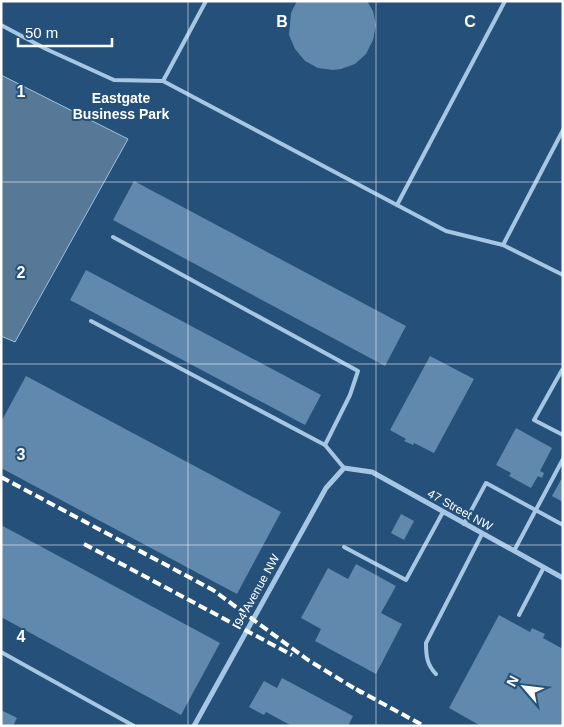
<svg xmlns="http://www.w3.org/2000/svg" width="564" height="727" font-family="Helvetica,sans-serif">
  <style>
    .water { fill: #577896; stroke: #9ac3e5 }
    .building { fill: #6188ad }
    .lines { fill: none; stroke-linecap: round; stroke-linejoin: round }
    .lane { stroke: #a6c7e4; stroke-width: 4 }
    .street { stroke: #a6c7e4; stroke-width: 5 }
    .rail { stroke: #fff; stroke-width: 4; stroke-dasharray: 9 4; stroke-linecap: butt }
    .grid { fill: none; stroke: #fff; stroke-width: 1; stroke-opacity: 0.55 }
    .labels { text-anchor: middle; stroke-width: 4; stroke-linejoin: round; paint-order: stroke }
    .street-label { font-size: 12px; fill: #fff; stroke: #245079 }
    .neighbourhood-label { font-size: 14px; font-weight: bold; fill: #fff; stroke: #245079 }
    .grid-label { font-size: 16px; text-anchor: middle; font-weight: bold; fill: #fff; stroke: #245079; stroke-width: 4; stroke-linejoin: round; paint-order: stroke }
  </style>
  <rect width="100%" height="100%" fill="#245079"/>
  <path class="water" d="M1,75L128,139L15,342L1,336Z"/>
  <g class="building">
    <path d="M297,1H367L373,11L376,25L373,40L366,54L355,64L341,69L333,70L318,68L305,61L295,49L289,35L291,13Z"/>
    <path d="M134,181L406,326L385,366L113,220Z"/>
    <path d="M86,270L321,395L305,425L70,300Z"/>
    <path d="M430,356L474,379L434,453L414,443L413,445L404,441L406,439L390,430Z"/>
    <path d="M26,376L281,512L237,594L1,468V422Z"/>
    <path d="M516,428L552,448L540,471L544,473L542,478L538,476L531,488L509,476L511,473L496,465Z"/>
    <path d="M563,476V502L552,496Z"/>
    <path d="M401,514L414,521L404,540L391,533Z"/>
    <path d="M1,525L220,643L181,715L1,617Z"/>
    <path d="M356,564L396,586L381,613L402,624L376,674L315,641L321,629L301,618L328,568L348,579Z"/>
    <path d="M499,615L530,632L532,628L545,634L543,638L563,649V726H481L449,708Z"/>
    <path d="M282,678L353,716L348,726H292L266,712L264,715L249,707L264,681L277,688Z"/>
    <path d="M1,710L17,718L13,726H1Z"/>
  </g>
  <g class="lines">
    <g class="lane">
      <path d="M1,25L46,49L114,80L163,81L206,1"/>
      <path d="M163,81L446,231L503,245L563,130"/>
      <path d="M397,205L505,1"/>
      <path d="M113,237L358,371L350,395L325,445L344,468"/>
      <path d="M503,245L563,275"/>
      <path d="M91,321L325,445"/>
      <path d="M562,370L534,420L563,435"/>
      <path d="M464,524L486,483L563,525"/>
      <path d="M344,547L406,580L443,512"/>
      <path d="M514,551L563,459"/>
      <path d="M519,615L544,567"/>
      <path d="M1,652L134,726"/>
      <path d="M436,674C427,665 426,656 426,643L482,534"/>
    </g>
    <path class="street" d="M194,726L326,488L344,468L372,472L563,578"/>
    <g class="rail">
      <path d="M1,477L213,590L308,660L362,693"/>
      <path d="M84,544L292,655"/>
      <path d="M356,689L424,726"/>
    </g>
  </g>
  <path class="grid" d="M188,1V726M376,1V726M1,182H563M1,364H563M1,545H563"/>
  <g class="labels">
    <g class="street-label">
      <text transform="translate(460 510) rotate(29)" y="4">47 Street NW</text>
      <text transform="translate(257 590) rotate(-61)" y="4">94 Avenue NW</text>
    </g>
    <g class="neighbourhood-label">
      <text x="121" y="103">Eastgate<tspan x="121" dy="16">Business Park</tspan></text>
    </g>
  </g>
  <g class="grid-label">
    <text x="282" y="27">B</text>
    <text x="470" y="27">C</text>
    <text x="21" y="97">1</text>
    <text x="21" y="278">2</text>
    <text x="21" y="460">3</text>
    <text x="21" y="642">4</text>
  </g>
  <rect width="564" height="727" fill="none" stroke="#ffffff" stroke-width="5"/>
  <g transform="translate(524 687) rotate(298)" stroke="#245079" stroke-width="4" paint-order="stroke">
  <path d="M0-4L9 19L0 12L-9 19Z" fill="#ffffff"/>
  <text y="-8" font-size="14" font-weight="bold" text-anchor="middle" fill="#ffffff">N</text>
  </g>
  <path d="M18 38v8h94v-8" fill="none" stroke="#ffffff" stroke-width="2.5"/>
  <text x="25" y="38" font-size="15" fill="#ffffff" stroke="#245079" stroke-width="4" paint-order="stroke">50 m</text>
</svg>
